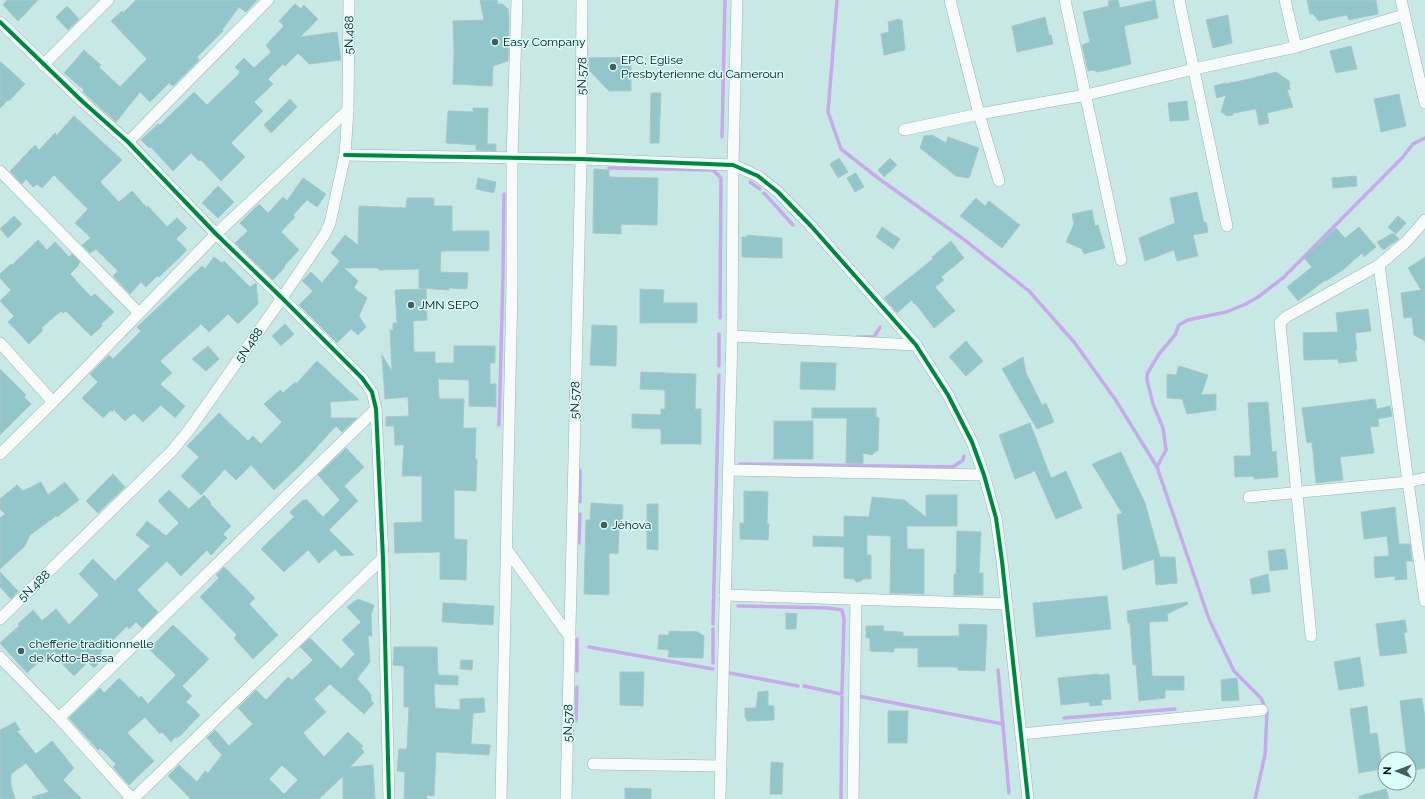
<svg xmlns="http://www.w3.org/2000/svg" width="1425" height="799" font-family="Raleway,sans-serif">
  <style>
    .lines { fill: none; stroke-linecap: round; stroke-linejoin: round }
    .stream { stroke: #c7aaec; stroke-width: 3.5 }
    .building { fill: #92c6cb; stroke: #acc6c7; fill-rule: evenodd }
    .street-casing { stroke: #9ab3b1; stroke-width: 12 }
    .street { stroke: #f7fcfb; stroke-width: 11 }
    .cycleway-casing { stroke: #dbfefb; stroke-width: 6 }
    .cycleway { stroke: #00873e; stroke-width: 4 }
    .poi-dot { fill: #465d5c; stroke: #dbfefb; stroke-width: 1.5 }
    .labels { text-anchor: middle; stroke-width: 3; stroke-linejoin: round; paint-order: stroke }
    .street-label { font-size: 12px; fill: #001211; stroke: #dbfefb }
    .poi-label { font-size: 12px; fill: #001211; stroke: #dbfefb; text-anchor: start }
  </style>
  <rect width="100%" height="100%" fill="#c8e8e6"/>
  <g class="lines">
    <g class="stream">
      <path d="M837,0L828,112L841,149L878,178L962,238L1029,291L1074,342L1115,399L1157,467L1209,619L1234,671L1261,698L1267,712L1265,755L1255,799"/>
      <path d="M722,137L725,0"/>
      <path d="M609,168L713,170L721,178"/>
      <path d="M750,182L760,189"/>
      <path d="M764,193L793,225"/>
      <path d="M503,274L504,194"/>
      <path d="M720,318L721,179"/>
      <path d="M857,337H874L880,327"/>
      <path d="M719,366V334"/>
      <path d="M499,425L503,276"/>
      <path d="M740,464L953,467L963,460L964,456"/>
      <path d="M1157,467L1166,450L1163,428L1153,404L1147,380V374L1159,354L1175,335L1179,325L1188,320L1226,312L1246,304L1258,297L1284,277L1402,158L1413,144L1425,138"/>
      <path d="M580,470V502"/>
      <path d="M579,543L580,514"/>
      <path d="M738,606L828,608L842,610L844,619L842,693"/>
      <path d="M713,624L719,375"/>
      <path d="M589,647L713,669"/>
      <path d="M713,663V629"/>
      <path d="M998,670L1009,793"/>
      <path d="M577,671V639"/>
      <path d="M730,673L798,686"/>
      <path d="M804,686L841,694"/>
      <path d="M858,696L1003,724"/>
      <path d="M1064,718L1175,709"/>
      <path d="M576,721L577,687"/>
      <path d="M841,799L842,697"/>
    </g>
  </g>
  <g class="building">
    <path d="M7,0H38L18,21L3,5Z"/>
    <path d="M136,0H257L246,12L239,7L222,30L223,31L197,57L199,60L173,86L169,83L150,102L140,92L116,122L83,92L84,90L64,73L84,50L101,65L99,67L120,87L147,59L111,21L122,11L123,13Z"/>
    <path d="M480,0H497L498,4H503L508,9L509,21L508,61L493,66L492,86L453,84L454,52L453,21L484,20Z"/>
    <path d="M1113,0H1118L1120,8L1155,0L1158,18L1124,26L1131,64L1103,71L1096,72L1095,70L1088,71L1082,45L1090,42L1083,12L1109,6L1108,1Z"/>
    <path d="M1307,0H1376L1378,14L1349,20L1347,15L1319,21L1313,14H1310Z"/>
    <path d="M295,4L301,9L304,5L318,19L300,37L337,32L341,60L309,64L298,53L285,66L283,64L268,79L273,84L254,102L263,111L231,143L245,157L221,181L201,160L199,161L191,153L173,171L151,147L149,148L141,140L158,124L160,125L194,92L207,105L238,75L240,71L235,67L244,58L254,68L271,52L266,45L284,26L279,21Z"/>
    <path d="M67,6L79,19L68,30L56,17Z"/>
    <path d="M1228,15L1232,43L1213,48L1206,20Z"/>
    <path d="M1045,17L1049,35H1051L1053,44L1017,52L1012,26Z"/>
    <path d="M899,19V20H902L905,50L884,55L881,34L889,32L888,22Z"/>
    <path d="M1351,46L1357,69L1336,73L1330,51Z"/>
    <path d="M631,57V91H609L589,70V58Z"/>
    <path d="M0,61L25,84L9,101L8,100L0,108Z"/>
    <path d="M1276,72L1289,81L1290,89L1287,90L1293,107L1267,113L1269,123L1259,125L1256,109L1233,113V115L1227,116L1221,112L1226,95L1217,98L1214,86L1225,83V84L1249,79Z"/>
    <path d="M651,93H661L659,143H650Z"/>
    <path d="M1399,94L1406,126L1381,132L1374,99Z"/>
    <path d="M290,99L297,107L271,133L264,125Z"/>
    <path d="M1187,101L1189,120L1170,121L1168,103Z"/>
    <path d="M473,108H488L487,144H496V151L476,150V145L446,143L448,111L473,112Z"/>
    <path d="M74,116L122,160L100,182L119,202L132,191L147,208L148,206L167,227L177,218L187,228L176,239L187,250L159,277L157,276L146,287L141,282L130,294L113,276L118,271L96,249L90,253L82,245L91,238L75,223L88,209L54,175L42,188L37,184L33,187L26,179L22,184L10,171L35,145L39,150L55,133L57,135Z"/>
    <path d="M932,135L946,143L948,137L979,148L969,178L956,176L920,148L924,136Z"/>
    <path d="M839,158L848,172L838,178L830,164Z"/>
    <path d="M890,158L897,165L884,177L878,170Z"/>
    <path d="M594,169L609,170V177L658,178L657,225L621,224V234L593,233Z"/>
    <path d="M856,173L864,187L855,192L847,178Z"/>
    <path d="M1356,176L1357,186L1333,188L1332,178Z"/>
    <path d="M303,178L326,194L317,207L307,200L293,215L295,217L281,232L299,250L284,266L285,267L273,280L235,243L248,231L240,223L259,204L268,213L283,197L287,201Z"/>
    <path d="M478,178L496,182L494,193L476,189Z"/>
    <path d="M218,186L234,202L218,218L202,203Z"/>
    <path d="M1197,192L1204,223L1206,222L1208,232L1193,235L1198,256L1177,261L1174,250L1145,261L1139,238L1175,223L1170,198Z"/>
    <path d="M407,198H434V206H452V231H489V251H441L440,272L468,273L467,289L449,288V290L419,288V269L379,270L378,268H344L358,281L354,288L367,298L359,316L366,327L358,335L351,329L337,343L299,305L313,291L302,281L311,272L322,283L340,261L331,253L345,235L358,245L359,206L406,208Z"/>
    <path d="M976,198L985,206L989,201L1020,225L1002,248L960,216Z"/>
    <path d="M1092,210L1095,226L1098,225L1105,248L1084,254L1082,249L1066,242L1074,224L1072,214Z"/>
    <path d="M14,216L22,224L8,238L0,229Z"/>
    <path d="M1398,216L1406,223L1396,234L1388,227Z"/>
    <path d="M882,227L900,239L893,249L876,237Z"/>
    <path d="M1359,227L1376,247L1364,257L1362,253L1344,269L1326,281L1325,280L1298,301L1287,287L1312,267L1304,258L1336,228L1345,238Z"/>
    <path d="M1393,233L1399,239L1383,250L1377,242Z"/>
    <path d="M747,235L782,238V258L742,257V237H747Z"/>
    <path d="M38,240L47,250L55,242L69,257L72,254L80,262L78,264L79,265L70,274L91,297L95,294L114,312L101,324L102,326L91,336L66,311L63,313L61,311L41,328L43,330L29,344L8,322L14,316L0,301L11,290L0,278V274L11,264L12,265Z"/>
    <path d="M951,241L964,258L941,277L944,280L935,287L955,311L934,328L915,303L914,304L912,300L897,313L884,298L933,259L932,257Z"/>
    <path d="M214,257L222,263L224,261L250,287L256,283L258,304L238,324L228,314L209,332L201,324L160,361L172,373L160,384L185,406L175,418L161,405L143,422L134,413L125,421L114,410L112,412L111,410L103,418L82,398L98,382L90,374L109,355L113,359L141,331L137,327L202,266L205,269Z"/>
    <path d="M1425,257V341L1414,335L1412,317L1404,318L1401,293L1421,290L1408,268Z"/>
    <path d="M426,289L427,320L413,321L414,352H435V363H454V346H495V363H490V384H496V407L469,406V380L438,379L439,399H464L463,428H476L475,459H477L476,491L454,490V539L467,540L466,580L440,579V552L395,553L394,523L422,522V476H402L404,445H395L394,426H386V417L409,416L408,397L385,399L382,355L392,371L390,330H393V323H397L395,290Z"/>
    <path d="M640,289L664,290L663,303H697V323H640Z"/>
    <path d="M1368,309L1371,331L1355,333L1357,350H1355L1357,361L1339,363L1338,359L1304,360L1303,333L1338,332L1336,313Z"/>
    <path d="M285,324L294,334L281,346L272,336Z"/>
    <path d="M592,325L617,326L616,366L590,365Z"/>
    <path d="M966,341L983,361L966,376L949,357Z"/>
    <path d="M208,346L219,359L206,371L192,359Z"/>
    <path d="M1023,357L1026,373L1042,405L1046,403L1054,422L1037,429L1002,369Z"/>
    <path d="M317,361L359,400L330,402L331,418H357L342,432L336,426L303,462L274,490L251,465L236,480L225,469L201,495L181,476L199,457L187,446L219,413L248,441L253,436L261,444L282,422L264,404L280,390L283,393L295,382L296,384Z"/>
    <path d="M801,362L836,363L835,390L800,389Z"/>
    <path d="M1179,366L1208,375L1201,395L1216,394V410L1187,414L1182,399L1167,398V374L1176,375Z"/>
    <path d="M0,369L26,395L24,397L31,404L0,435Z"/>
    <path d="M641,372L696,374L695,409H701V444H661V429L632,428V414L661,415V409H665V390L640,389Z"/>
    <path d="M1375,399L1377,409L1390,406L1392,416L1378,419L1379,426L1370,427L1374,453L1340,457L1343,480L1316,483L1312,442L1307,443L1302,408Z"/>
    <path d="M1268,402L1272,452L1276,451L1278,477L1254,479V476L1235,477L1234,456H1251L1248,403Z"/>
    <path d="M812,408H876V417L879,418L878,451H876L872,455L863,453V464L846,463L847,418H812Z"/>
    <rect x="774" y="421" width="39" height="38"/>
    <path d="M1030,423L1051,478L1066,471L1082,508L1056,519L1035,471L1015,479L999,435Z"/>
    <path d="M346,448L364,467L344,486L358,501L329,530L354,555L341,556L335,549L319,563L308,550L284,572L261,549L294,517L290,512L303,500L304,501L306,499L323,517L340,500L318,475Z"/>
    <path d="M1121,452L1145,503L1160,557H1175L1177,583L1156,585L1154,559L1123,570L1117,515L1122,513L1092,464Z"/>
    <path d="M113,474L125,487L98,513L86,501Z"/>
    <path d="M41,482L48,495L65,482L79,500L57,517L56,516L30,535L25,546L0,569V518L5,514L0,509V499L17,485L23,491Z"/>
    <path d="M169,490L189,509L204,495L211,503L210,504L231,526L223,534L227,538L211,555L207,550L181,576L167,561L137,590L158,612L142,628L136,622L129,629L127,626L100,653L104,658L94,668L88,662L74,676L54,655L47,662L43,658L27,673L0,643L19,626L18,624L33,610L42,621L56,609L69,625L99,595L79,574L93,559L115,581L150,546L136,535L147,521L166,536L179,523L158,501Z"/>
    <path d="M744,491L768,492L767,524H769L768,540L740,539V523H744Z"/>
    <path d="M926,495H957V526H907V549H924V594L890,593L891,536L867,535V555H871V579H863L861,581L856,582L854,579L844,578V547L813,546V536L844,537V516L869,517L872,497L904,500L926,517Z"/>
    <path d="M591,503L623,505L622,530L619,529L618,554L609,553V595L584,594L586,520H590Z"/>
    <path d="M647,504H658V550L647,549Z"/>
    <path d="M1395,507L1399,544H1410L1412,561H1406L1407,579L1395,580V576L1375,578L1374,557L1389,556L1387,536L1364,539L1361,512Z"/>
    <path d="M957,531L981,532L979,573H983V595H954V574H956Z"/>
    <path d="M1285,549L1288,569L1270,571L1268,551Z"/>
    <path d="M224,567L255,598L249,604L278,635L253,659L234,638L237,635L200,597L219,578L216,575Z"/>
    <path d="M0,572L18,591L11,599L0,587Z"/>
    <path d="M1268,574L1270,592L1252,594L1250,579Z"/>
    <path d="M1107,596L1111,629L1036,637L1033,603Z"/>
    <path d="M358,599L374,605L371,615L372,636H368L370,662L357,679L368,691L371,695V701L374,703L364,714L330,684L314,699L326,712L303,733L324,757L348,732L363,746L361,748L364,752L350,767L373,765L375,799H343V776L319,799H191L168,776L179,765L197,782L205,771L208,773L222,755L207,738L215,730L229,746L253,724L238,708L256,690L266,700L288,677L292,680L313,660L300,647L310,638L341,669L355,654L342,640L361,622L347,607ZM282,765L298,780L284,794L269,779Z"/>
    <path d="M1187,602L1188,604L1167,614L1168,621L1149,622L1152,676H1184V690H1165V698L1139,701L1136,665H1133L1130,623H1128L1127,611Z"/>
    <path d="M443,603L494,606L493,625L442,622Z"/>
    <path d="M786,613L797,614L796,629H786Z"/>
    <path d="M1405,620L1407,632L1404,633L1407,653L1380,656L1376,624Z"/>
    <path d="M959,624L987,625L985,671L958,670V667H918V648H894V652L870,651V638H866V626H884L883,631L903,632V636H959Z"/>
    <path d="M173,625L209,659L182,686L192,696L186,702L200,715L180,736L176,738L175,737L171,742L162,732L160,734L145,717L127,733L154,761L129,785L113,767L116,764L100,748L98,750L69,718L100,688L104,693L119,678L139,698L141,696L148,704L176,675L149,649Z"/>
    <path d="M669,631L698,632L704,636L703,658L668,657L669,650L658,649L659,635H669Z"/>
    <path d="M394,647H437L438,675L458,676V685L434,684L435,708L460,710V699L484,698L485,712L473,713L471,744L490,745L489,755L436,752L434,796L427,795V799H404L405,772L397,771L399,749H407L409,707H404V666L393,665Z"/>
    <path d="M1360,657L1364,686L1339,690L1334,662Z"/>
    <path d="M461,660H473L472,670L460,669Z"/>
    <path d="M620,672H644L643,706L620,705Z"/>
    <path d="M1098,674L1099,675L1109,674L1111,699L1101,700L1102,705L1090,706L1089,702L1061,705L1058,678Z"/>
    <path d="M1237,678L1239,700L1222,701L1221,680Z"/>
    <path d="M768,691V705L774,706V720L747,721L745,717V708H756L758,692Z"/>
    <path d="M1422,698L1425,719V768L1409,771V759H1407L1400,701Z"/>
    <path d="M1367,706L1370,734L1377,733L1382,769L1359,773L1350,709Z"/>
    <path d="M888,711H908L907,743H888Z"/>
    <path d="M15,722L20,730L17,731L36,754L52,741L74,768L63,780L82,799H33L32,797L49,792L26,763L11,774V785L15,799H0V730Z"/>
    <path d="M771,762L783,763L782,794H770Z"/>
    <path d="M625,788L651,789V799H625Z"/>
    <path d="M1386,789L1389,799H1360L1359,796Z"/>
  </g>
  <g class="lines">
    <g class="street-casing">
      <g id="street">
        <path d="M950,0L979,114L999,181"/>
        <path d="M1065,0L1121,260"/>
        <path d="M1179,0L1227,226"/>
        <path d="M1285,0L1296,47"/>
        <path d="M1401,0L1425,103"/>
        <path d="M0,22L83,102L128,142L216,234L282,298L362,378L372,392L376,409L383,558L389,799"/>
        <path d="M43,65L108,0"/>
        <path d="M904,130L979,114L1086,95L1194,69L1296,47L1404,15"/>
        <path d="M128,142L268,0"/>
        <path d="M345,155L581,159L733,165L758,176L778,192L811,226L916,345L948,395L972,442L984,475L996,518L1002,561L1028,799"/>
        <path d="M0,171L139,313"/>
        <path d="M1379,265L1408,482L1425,601"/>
        <path d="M732,336L916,345"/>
        <path d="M0,343L53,402"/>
        <path d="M0,454L53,402L216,234L348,110"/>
        <path d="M729,470L984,475"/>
        <path d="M1249,497L1408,482L1425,478"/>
        <path d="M507,550L570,637"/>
        <path d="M725,595L1007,604"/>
        <path d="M0,619L171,452L189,430L282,298L325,234L330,223L345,155L348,110L349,0"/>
        <path d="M1311,636L1280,323L1286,317L1379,265L1406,242L1425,220"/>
        <path d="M0,657L59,718L132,799"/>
        <path d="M59,718L376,409"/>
        <path d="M1021,734L1262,710"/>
        <path d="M593,764L721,766"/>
        <path d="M133,799L383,558"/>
        <path d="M501,799L512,286V158L517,0"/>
        <path d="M566,799L581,159L582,0"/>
        <path d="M720,799L732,336L733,165L737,0"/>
        <path d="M853,799L856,599"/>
      </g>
    </g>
    <use href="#street" class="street"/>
    <g class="cycleway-casing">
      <g id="cycleway">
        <path d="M0,22L83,102L128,142L216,234L282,298L362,378L372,392L376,409L383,558L389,799"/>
        <path d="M345,155L581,159L733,165L758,176L778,192L811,226L916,345L948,395L972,442L984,475L996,518L1002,561L1028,799"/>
      </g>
    </g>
    <use href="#cycleway" class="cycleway"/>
  </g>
  <g class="poi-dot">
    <circle cx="495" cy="42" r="4"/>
    <circle cx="613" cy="67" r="4"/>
    <circle cx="411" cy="305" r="4"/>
    <circle cx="604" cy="525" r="4"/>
    <circle cx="21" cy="651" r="4"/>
  </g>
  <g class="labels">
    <g class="street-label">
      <text transform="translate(349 35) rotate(-89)" y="4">5N.488</text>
      <text transform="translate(582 76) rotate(-89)" y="4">5N.578</text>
      <text transform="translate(249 345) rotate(-55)" y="4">5N.488</text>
      <text transform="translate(575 400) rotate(-89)" y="4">5N.578</text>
      <text transform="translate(34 586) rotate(-44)" y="4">5N.488</text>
      <text transform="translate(568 723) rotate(-89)" y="4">5N.578</text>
    </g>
    <g class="poi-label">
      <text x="503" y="46">Easy Company</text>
      <text x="621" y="64">EPC, Eglise<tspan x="621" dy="14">Presbyterienne du Cameroun</tspan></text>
      <text x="419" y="309">JMN SEPO</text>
      <text x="612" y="529">Jéhova</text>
      <text x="29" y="648">chefferie traditionnelle<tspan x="29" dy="14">de Kotto-Bassa</tspan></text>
    </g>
  </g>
  <g transform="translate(1397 771) rotate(271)"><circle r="19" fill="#dbfefb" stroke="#83a09d"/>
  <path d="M0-3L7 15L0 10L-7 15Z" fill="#465d5c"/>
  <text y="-6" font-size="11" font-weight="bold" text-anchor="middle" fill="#001211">N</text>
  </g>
</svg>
